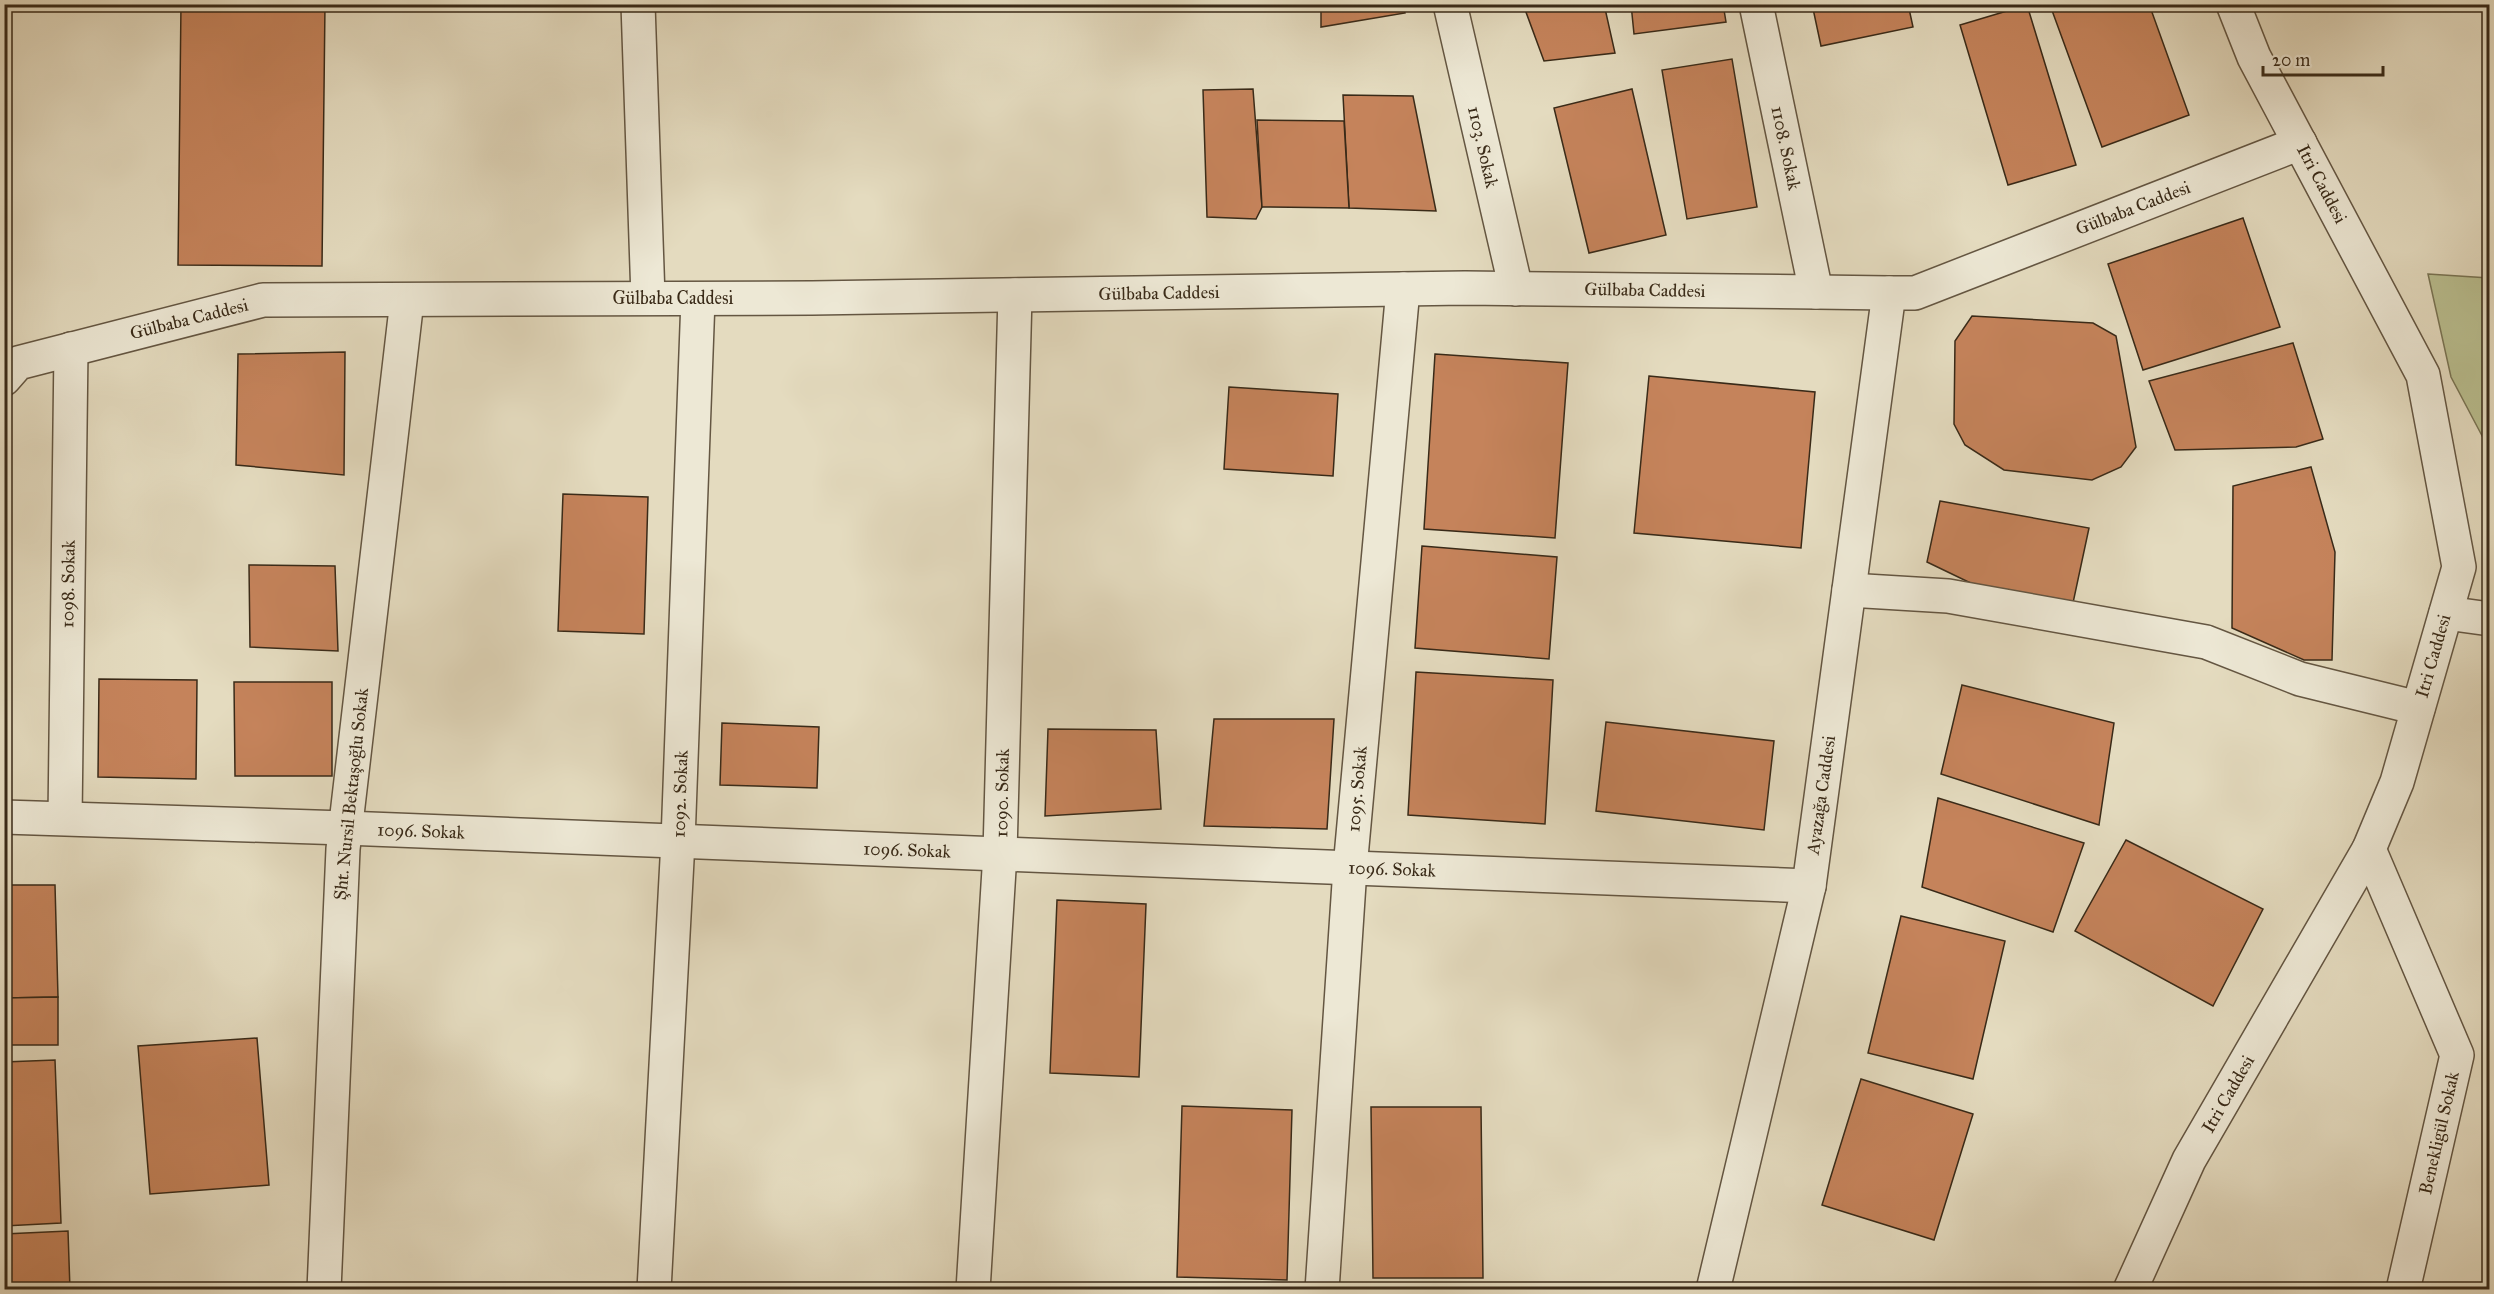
<svg xmlns="http://www.w3.org/2000/svg" width="2494" height="1294" font-family="'IM FELL Great Primer',serif">
  <style>
    .park { fill: #b9be8f; stroke: #797454; stroke-width: 1.5 }
    .building { fill: #c5835b; stroke: #392a18; stroke-width: 1.5 }
    .lines { fill: none; stroke-linecap: round; stroke-linejoin: round }
    .minor-casing { stroke: #645642; stroke-width: 36 }
    .tertiary-casing { stroke: #645642; stroke-width: 36 }
    .minor { stroke: #ede8d5; stroke-width: 33 }
    .tertiary { stroke: #ede8d5; stroke-width: 33 }
    .labels { text-anchor: middle; stroke-width: 4.5; stroke-linejoin: round; paint-order: stroke }
    .street-label { font-size: 18px; fill: #392a18; stroke: #ede8d5 }
  </style>
  <rect width="100%" height="100%" fill="#e4dbbf"/>
  <filter id="stains"><feTurbulence type="fractalNoise" baseFrequency=".00333" numOctaves="4"/><feColorMatrix values="0 0 0 0 .2 0 0 0 0 .09 0 0 0 0 .02 0 0 0 .5 -.17"/></filter>
  <radialGradient id="worn" r=".72"><stop offset=".6" stop-color="#630" stop-opacity="0"/><stop offset="1" stop-color="#630" stop-opacity=".3"/></radialGradient>
  <path class="park" d="M2428,274L2489,278V449L2451,377Z"/>
  <g class="building">
    <path d="M181,4H325L322,266L178,265Z"/>
    <path d="M1321,4H1402L1405,13L1321,27Z"/>
    <path d="M1523,4H1604L1615,53L1544,61Z"/>
    <path d="M1631,4H1723L1726,22L1634,34Z"/>
    <path d="M1812,4H1908L1913,27L1821,46Z"/>
    <path d="M2149,4L2189,115L2102,147L2050,5Z"/>
    <path d="M2027,5L2076,165L2008,185L1960,25Z"/>
    <path d="M1732,59L1757,207L1687,219L1662,70Z"/>
    <path d="M1253,89L1262,207L1256,219L1207,217L1203,90Z"/>
    <path d="M1632,89L1666,235L1589,253L1554,108Z"/>
    <path d="M1343,95L1413,96L1436,211L1349,208Z"/>
    <path d="M1257,120L1344,121L1349,208L1262,207Z"/>
    <path d="M2243,218L2280,327L2143,370L2108,264Z"/>
    <path d="M1972,316L2093,323L2116,336L2136,447L2121,467L2092,480L2004,470L1965,445L1954,424L1955,341Z"/>
    <path d="M2293,343L2323,439L2296,447L2175,450L2149,381Z"/>
    <path d="M345,352L344,475L236,465L238,354Z"/>
    <path d="M1435,354L1568,363L1555,538L1424,529Z"/>
    <path d="M1649,376L1815,392L1801,548L1634,533Z"/>
    <path d="M1229,387L1338,394L1333,476L1224,469Z"/>
    <path d="M2311,467L2335,552L2332,660H2304L2232,628L2233,486Z"/>
    <path d="M563,494L648,497L644,634L558,631Z"/>
    <path d="M1940,501L2089,528L2073,603L1983,589L1927,562Z"/>
    <path d="M1422,546L1557,557L1549,659L1415,648Z"/>
    <path d="M249,565L335,566L338,651L250,647Z"/>
    <path d="M1416,672L1553,680L1545,824L1408,815Z"/>
    <path d="M99,679L197,680L196,779L98,777Z"/>
    <path d="M234,682H332V776H235Z"/>
    <path d="M1962,685L2114,723L2099,825L1941,774Z"/>
    <path d="M1214,719H1334L1327,829L1204,826Z"/>
    <path d="M1606,722L1774,741L1764,830L1596,811Z"/>
    <path d="M722,723L819,727L817,788L720,785Z"/>
    <path d="M1048,729L1156,730L1161,809L1045,816Z"/>
    <path d="M1938,798L2084,843L2053,932L1922,887Z"/>
    <path d="M2126,840L2263,909L2213,1006L2075,931Z"/>
    <path d="M4,885H55L58,997L4,998Z"/>
    <path d="M1057,900L1146,904L1139,1077L1050,1073Z"/>
    <path d="M1901,916L2005,941L1973,1079L1868,1053Z"/>
    <path d="M58,997V1045H4V998Z"/>
    <path d="M257,1038L269,1185L150,1194L138,1046Z"/>
    <path d="M55,1060L61,1223L4,1226V1062Z"/>
    <path d="M1861,1079L1973,1114L1934,1240L1822,1205Z"/>
    <path d="M1182,1106L1292,1110L1287,1280L1177,1277Z"/>
    <path d="M1371,1107H1481L1483,1278H1373Z"/>
    <path d="M68,1231L70,1290H4V1234Z"/>
  </g>
  <g class="lines">
    <g class="minor-casing">
      <g id="minor">
        <path d="M638,4L648,298"/>
        <path d="M1450,4L1516,289"/>
        <path d="M4,379L18,363L263,300L812,298L1465,288L1816,292L1756,4"/>
        <path d="M1849,590L1948,596L2206,642L2300,679L2418,708"/>
        <path d="M2446,613L2490,619"/>
        <path d="M4,817L345,828L1809,886"/>
        <path d="M65,818L71,349"/>
        <path d="M2369,849L2457,1055L2403,1290"/>
        <path d="M324,1290L343,849L407,300"/>
        <path d="M654,1290L678,841L698,299"/>
        <path d="M973,1290L1000,853L1015,295"/>
        <path d="M1322,1290L1350,868L1403,289"/>
        <path d="M1713,1290L1809,886L1889,293H1915L2300,143"/>
        <path d="M2130,1290L2189,1160L2369,849L2397,782L2459,567L2423,375L2254,57L2233,4"/>
      </g>
    </g>
    <g class="tertiary-casing">
      <path id="tertiary" d="M1816,292L1889,293"/>
    </g>
    <use href="#minor" class="minor"/>
    <use href="#tertiary" class="tertiary"/>
  </g>
  <g class="labels">
    <g class="street-label">
      <text transform="translate(1483 147) rotate(77)" y="6">1103. Sokak</text>
      <text transform="translate(1786 148) rotate(78)" y="6">1108. Sokak</text>
      <text transform="translate(2322 184) rotate(62)" y="6">Itri Caddesi</text>
      <text transform="translate(2133 208) rotate(-21)" y="6">Gülbaba Caddesi</text>
      <text transform="translate(1645 290) rotate(1)" y="6">Gülbaba Caddesi</text>
      <text transform="translate(1159 293) rotate(-1)" y="6">Gülbaba Caddesi</text>
      <text x="673" y="304">Gülbaba Caddesi</text>
      <text transform="translate(189 319) rotate(-14)" y="6">Gülbaba Caddesi</text>
      <text transform="translate(68 584) rotate(-89)" y="6">1098. Sokak</text>
      <text transform="translate(2433 656) rotate(-74)" y="6">Itri Caddesi</text>
      <text transform="translate(1357 789) rotate(-85)" y="6">1095. Sokak</text>
      <text transform="translate(1002 793) rotate(-89)" y="6">1090. Sokak</text>
      <text transform="translate(351 794) rotate(-84)" y="6">Şht. Nursil Bektaşoğlu Sokak</text>
      <text transform="translate(680 794) rotate(-88)" y="6">1092. Sokak</text>
      <text transform="translate(1821 795) rotate(-82)" y="6">Ayazağa Caddesi</text>
      <text transform="translate(421 831) rotate(2)" y="6">1096. Sokak</text>
      <text transform="translate(907 850) rotate(2)" y="6">1096. Sokak</text>
      <text transform="translate(1392 869) rotate(2)" y="6">1096. Sokak</text>
      <text transform="translate(2228 1094) rotate(-60)" y="6">Itri Caddesi</text>
      <text transform="translate(2439 1133) rotate(-77)" y="6">Benekligül Sokak</text>
    </g>
  </g>
  <rect width="2494" height="1294" fill="none" stroke="#e4dbbf" stroke-width="24"/>
  <rect x="6" y="6" width="2482" height="1282" fill="none" stroke="#392a18" stroke-width="3"/>
  <rect x="12" y="12" width="2470" height="1270" fill="none" stroke="#392a18" stroke-width="1.5"/>
  <path d="M2263 66v9h120v-9" fill="none" stroke="#392a18" stroke-width="3"/>
  <text x="2272" y="66" font-size="18" fill="#392a18" stroke="#ede8d5" stroke-width="4.5" paint-order="stroke">20 m</text>
  <rect width="100%" height="100%" filter="url(#stains)"/>
  <rect width="100%" height="100%" fill="url(#worn)"/>
</svg>
